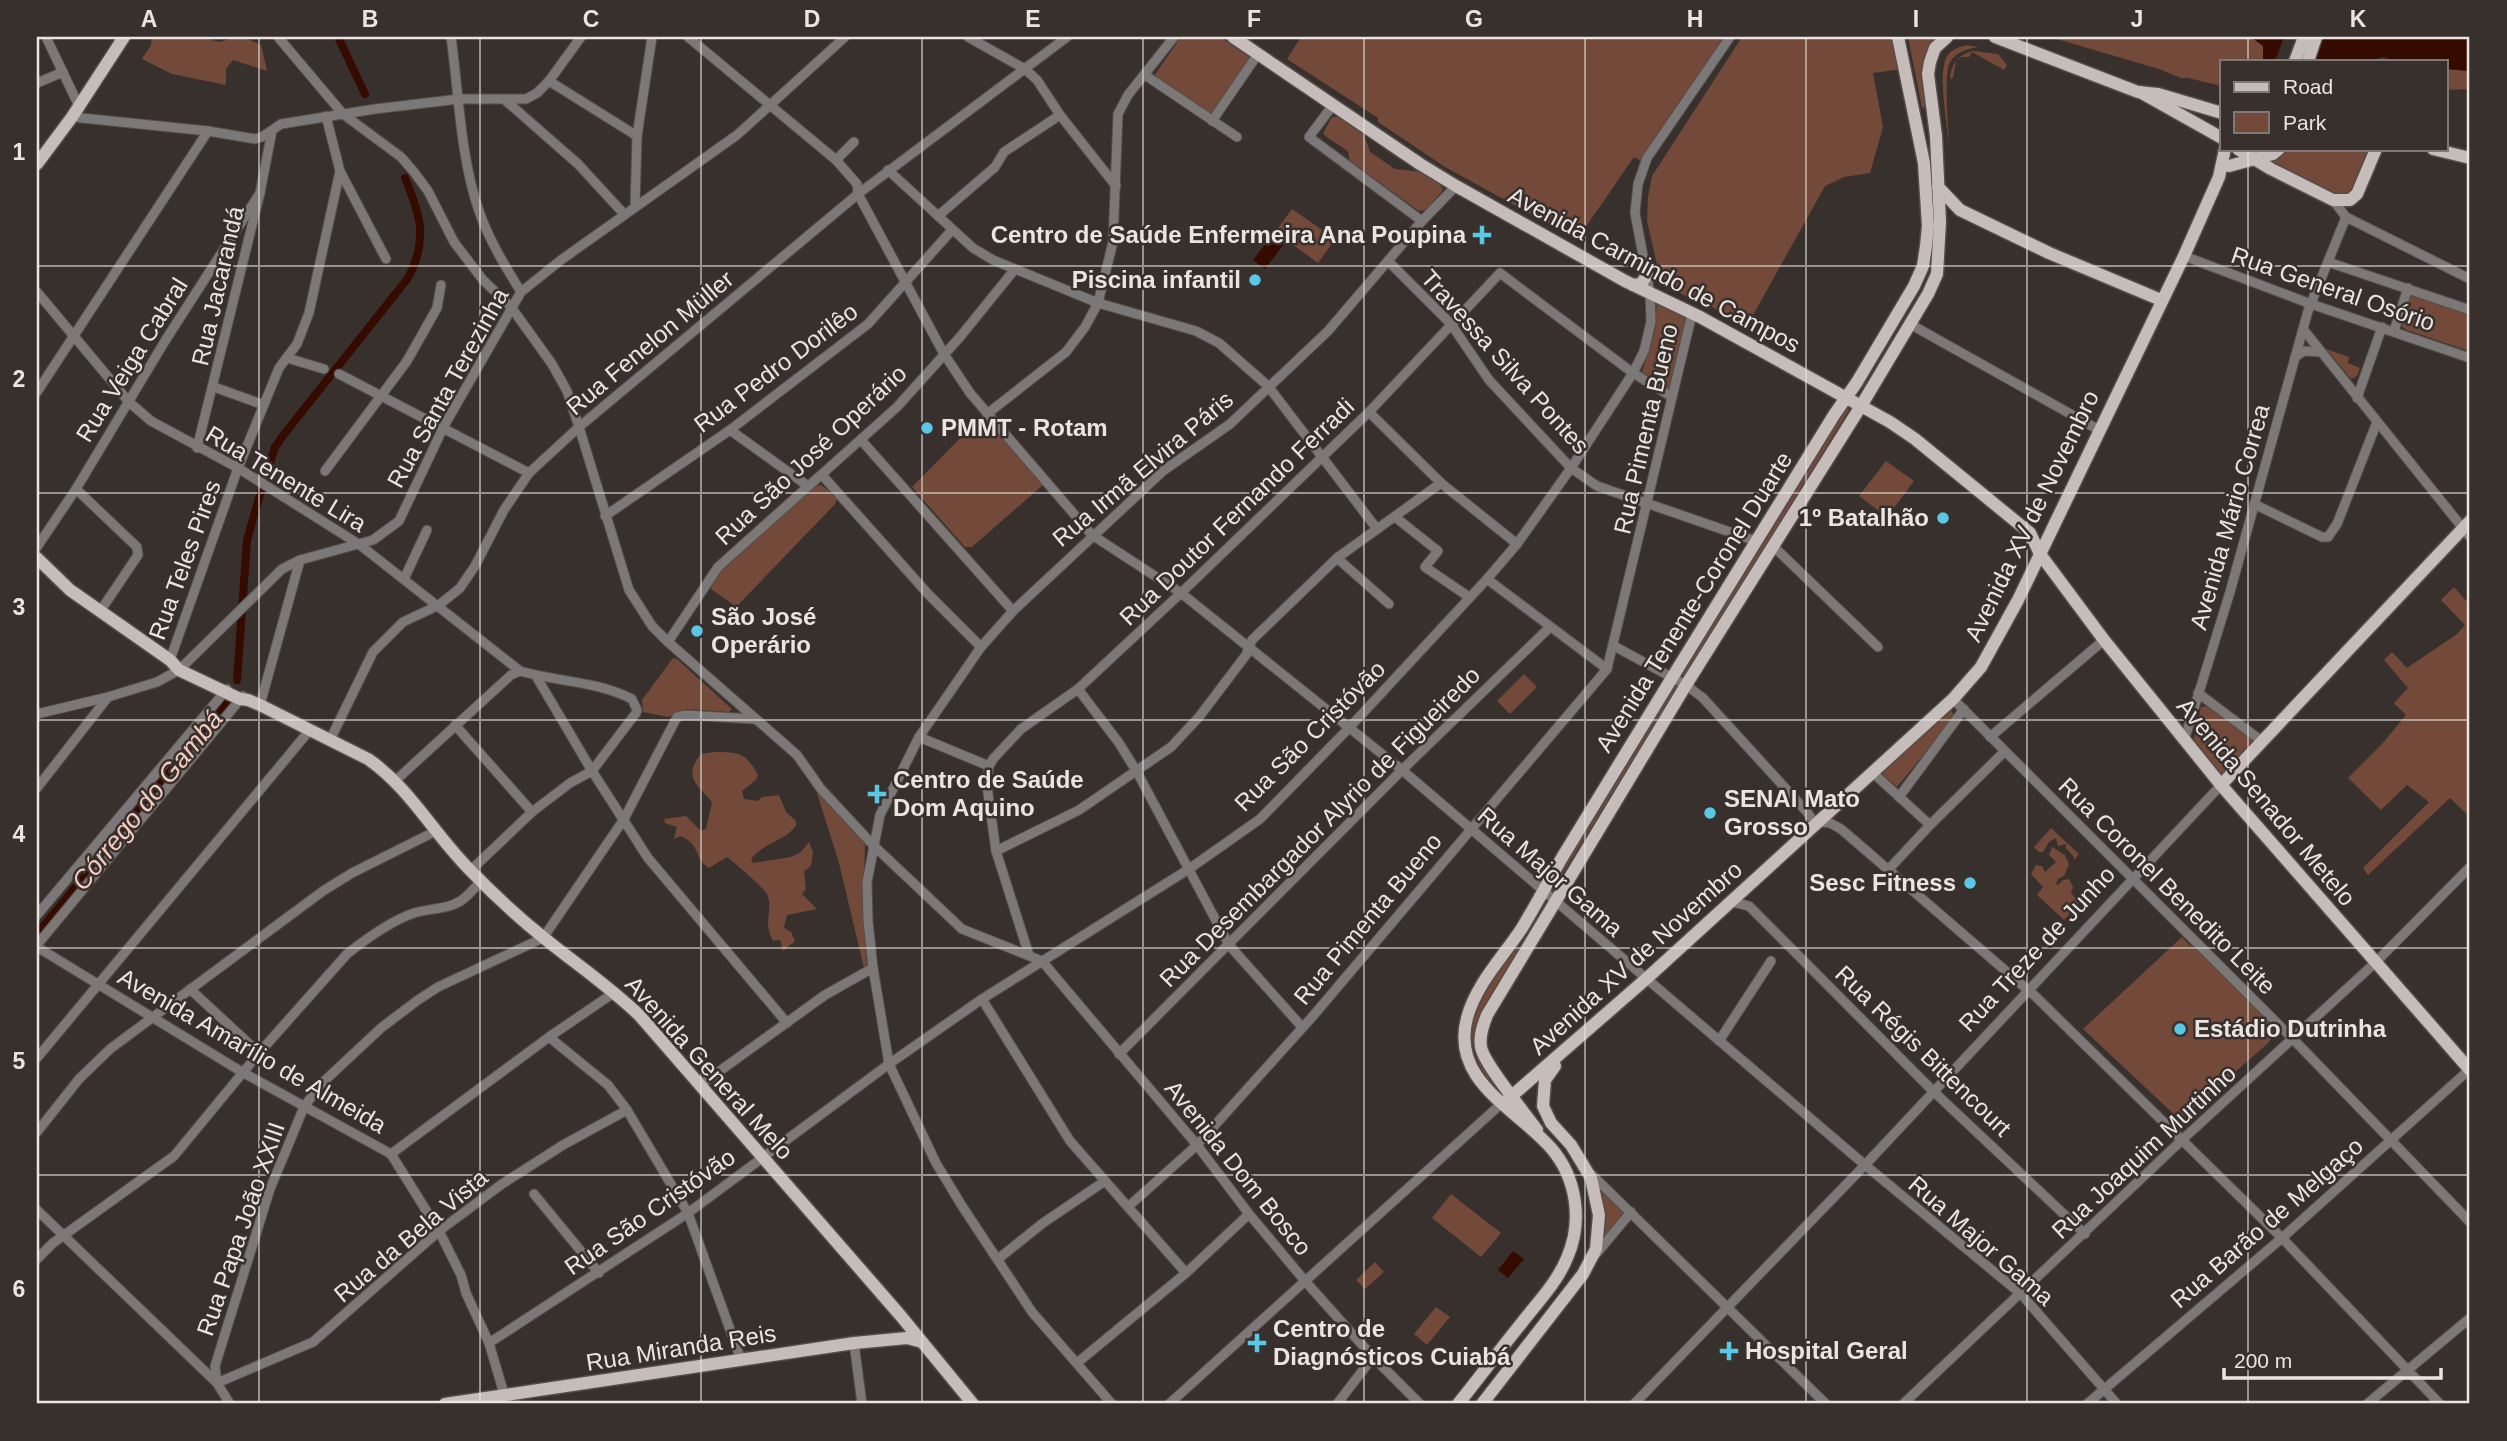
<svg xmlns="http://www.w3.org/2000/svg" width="2507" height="1441" font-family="Arial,sans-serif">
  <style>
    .green { fill: #73493a }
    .water { fill: #350b00 }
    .pier { fill: #38302d }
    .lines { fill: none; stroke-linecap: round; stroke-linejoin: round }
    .canal { stroke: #350b00; stroke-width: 8 }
    .minor-casing { stroke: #544d4a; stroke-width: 11 }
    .major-casing { stroke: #544d4a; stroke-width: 15 }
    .minor { stroke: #7c7877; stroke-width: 9 }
    .major { stroke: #c6bdba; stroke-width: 12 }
    .grid { fill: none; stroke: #eae5e3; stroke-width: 2; stroke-opacity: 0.55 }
    .poi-dot { fill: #5bc7e7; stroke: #38302d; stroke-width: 2.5 }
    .labels { text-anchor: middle; stroke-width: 5; stroke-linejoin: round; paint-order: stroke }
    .poi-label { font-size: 24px; font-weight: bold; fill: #eae5e3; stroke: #38302d; text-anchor: start }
    .street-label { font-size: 24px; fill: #eae5e3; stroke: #38302d }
    .water-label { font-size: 26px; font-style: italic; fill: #f4cdc0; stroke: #38302d }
    .neatline { fill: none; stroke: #eae5e3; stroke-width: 2.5 }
    .grid-label { font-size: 23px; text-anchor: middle; font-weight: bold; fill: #eae5e3 }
  </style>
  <rect width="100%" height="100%" fill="#38302d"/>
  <g class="green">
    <path d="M152,37H202L219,42L238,37L248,39L261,45L267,71L233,60L226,69V85L172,74L142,59L151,45Z"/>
    <path d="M1181,37H1220L1249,57L1250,60L1213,113H1209L1154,76Z"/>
    <path d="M1301,37H1724L1641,161L1634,157L1585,228L1563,217L1556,228L1445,167L1378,122V118L1287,59Z"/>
    <path d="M1742,37H1894L1902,69L1873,73L1883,127L1870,173L1844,177L1825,186L1747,326L1698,299L1692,300L1661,282L1647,221L1648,197L1652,176Z"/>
    <path d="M1908,37H1938C1918,56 1923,83 1926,107L1922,108Z"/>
    <path d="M2050,37H2251L2263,46V61H2222V86L2188,78H2181L2159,69Z"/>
    <path d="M1967,45L1979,47C1967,49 1957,51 1950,62C1943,76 1949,128 1949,147C1948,126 1937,73 1947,56C1952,49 1959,47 1967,45Z"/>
    <path d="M1973,51L1998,54L2007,65L2004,70L1972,52L1969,57H1962L1956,61L1953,78L1950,79C1951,63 1958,55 1973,51Z"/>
    <path d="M2446,69L2470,71V89L2446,90Z"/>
    <path d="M1332,117H1339L1364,134L1370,152L1395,169L1422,172L1440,185L1443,190L1426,210L1419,211L1350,161L1348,151L1325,136L1323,133Z"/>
    <path d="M2284,149H2368L2349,195L2341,197L2274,165L2268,160Z"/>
    <path d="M1292,209L1335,239L1318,263L1275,232Z"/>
    <path d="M2410,294L2470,314V348L2466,350L2404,329L2401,324Z"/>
    <path d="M1657,298L1689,314L1671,393L1642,372L1655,330Z"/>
    <path d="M2326,349L2349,357L2348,363L2360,368L2357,376L2351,379Z"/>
    <path d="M1848,407L1849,410L1686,675H1683L1682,674L1844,408Z"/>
    <path d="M984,414L1043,485L972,547H965L912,487Z"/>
    <path d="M1886,461L1914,481L1887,517L1859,496Z"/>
    <path d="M821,485L834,495L837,500L835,504L738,605L735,606L711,589C716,563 794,505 816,486Z"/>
    <path d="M2454,587L2470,605V817L2450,798L2368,875L2363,868L2429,802L2407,785L2381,810L2348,778L2382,744L2406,715L2394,703L2408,688L2384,660L2392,652L2407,668L2457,634L2465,625L2441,600Z"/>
    <path d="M673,658L677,659L732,709L729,712L686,709L668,717L643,712L642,700Z"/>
    <path d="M1524,674L1537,687L1510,714L1497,701Z"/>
    <path d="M1675,683L1679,686L1551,892L1549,890Z"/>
    <path d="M2207,706L2253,738L2255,742L2223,774H2218L2193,743L2201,707Z"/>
    <path d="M1950,708L1954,716L1951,721L1897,787L1882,774Z"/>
    <path d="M715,752C739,752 746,753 758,775L756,780L742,791L744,799L758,801L762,797L779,795L786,812L796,821V826C784,841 764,843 751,859L753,863L791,857L801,852L809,842L813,852L811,866L804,871L806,889L802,894L817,909L787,915L784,928L791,932L795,941L783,951L780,940L773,941C762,921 774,911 767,894C764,888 735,863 727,857L709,868C693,858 702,846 681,836L674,839L677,827L665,823L664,819L686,816L701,831L706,829L712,802C698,785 682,777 701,754Z"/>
    <path d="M816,790L865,844L863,915L867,966L864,968L839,863Z"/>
    <path d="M2051,828L2079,854L2074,860V857L2066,848V844L2058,846L2056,838L2049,842L2043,852H2039L2034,847Z"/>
    <path d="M2052,847L2065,855L2069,864L2064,876L2058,879L2056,884L2058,885L2063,880L2069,879L2073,887L2071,893L2080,903L2064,920L2037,895L2043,887L2031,874L2036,865L2042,866L2045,872L2056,862L2049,855Z"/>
    <path d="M2182,937L2190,946L2192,945L2276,1028V1034L2266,1045L2180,1120L2083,1029Z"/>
    <path d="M1518,943V955L1478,1025L1498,1086L1495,1089C1447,1029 1484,997 1518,943Z"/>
    <path d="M1595,1181L1628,1212L1604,1238H1602Z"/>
    <path d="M1451,1194L1501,1233L1481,1257L1432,1218Z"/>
    <path d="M1375,1262L1384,1272L1365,1289L1356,1280Z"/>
    <path d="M1436,1307L1450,1317L1427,1345L1414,1334Z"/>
  </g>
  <g class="water">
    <path d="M2251,37H2470V71L2446,69V61H2395L2383,57L2368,61H2323L2315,58L2309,61H2263V46Z"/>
    <path d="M1272,235L1284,244L1265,269L1253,260Z"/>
    <path d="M1513,1251L1524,1259L1508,1278L1498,1270Z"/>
  </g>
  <path class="pier" d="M2284,37H2322L2314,61H2275Z"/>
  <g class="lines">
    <g class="canal">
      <path d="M338,37L365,94"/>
      <path d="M267,473L275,447L285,433L408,278C428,240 421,216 405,178"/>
      <path d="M237,680L247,540L261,491"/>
      <path d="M37,934L230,699"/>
    </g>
    <g class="minor-casing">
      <g id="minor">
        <path d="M46,37L78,104"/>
        <path d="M278,37L343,114L401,157L414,172L428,191L454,242L483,280L511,307L552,364L567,391L579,427L629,590L652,626L668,642L797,755L821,789L873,845L962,929L1042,961L1197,1145L1249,1214L1305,1281L1373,1357L1420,1404"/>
        <path d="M451,37C459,94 460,156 479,211C489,240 505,266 521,292"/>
        <path d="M688,37L836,160L857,184L858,194L944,354L970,393L1092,535L1181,593L1402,770L1865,1165L2021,1294L2117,1404"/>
        <path d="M968,37L1025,69L1037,80L1060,115L1116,186"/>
        <path d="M1145,75L1237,137"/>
        <path d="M549,81L581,37"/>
        <path d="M37,83L63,72"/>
        <path d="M505,100L578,164L624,214"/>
        <path d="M1333,105L1309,137L1422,221"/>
        <path d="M72,117L208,131L255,139L262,137L281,124L375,109L459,99H526L537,93L549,81L637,136"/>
        <path d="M1212,121L1258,54"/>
        <path d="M836,160L854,142"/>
        <path d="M888,170L973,248L993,260L1098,303L1196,331L1219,343L1268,386L1377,529"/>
        <path d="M340,171L386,259"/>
        <path d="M2333,200L2346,217L2470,279"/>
        <path d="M635,207L637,136L652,37"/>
        <path d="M938,216L995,167L1004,152L1060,115"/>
        <path d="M2184,256L2311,304L2470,358"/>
        <path d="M1388,261L1451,324L1489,380L1571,468L1597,486L1756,541"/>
        <path d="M2328,262L2470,310"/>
        <path d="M37,292L129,402L151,421L238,468L360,545L520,671C558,682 597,681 632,699L637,710L636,713L592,771L570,783L532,812L470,871"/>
        <path d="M1910,324L2099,430"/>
        <path d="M2303,329L2470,537"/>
        <path d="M2394,331L2408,288"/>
        <path d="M2295,357L2304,351L2321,352"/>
        <path d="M287,358L324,369"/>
        <path d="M339,374L529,473"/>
        <path d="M214,387L264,405"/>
        <path d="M37,392L208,131"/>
        <path d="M2357,398L2382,327"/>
        <path d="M1369,412L1441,483L1517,544"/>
        <path d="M987,414L1066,352L1085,327L1098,303L1113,242L1118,114L1128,95L1174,37"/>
        <path d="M730,430L808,486"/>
        <path d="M861,440L1013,611"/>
        <path d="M197,448L260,193L272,131"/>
        <path d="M325,471L407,361L437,308L441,285"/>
        <path d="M822,475L929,595L981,647"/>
        <path d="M76,489L137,547L138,555L101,610"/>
        <path d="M2254,504L2322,537H2328L2337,524L2377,422"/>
        <path d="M605,516L730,430L868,324L952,230"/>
        <path d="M1395,517L1438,551L1425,567L1469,597"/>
        <path d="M1773,546L1878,647"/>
        <path d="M37,547L76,489L165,341L260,193"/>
        <path d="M1337,558L1389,604"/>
        <path d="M404,579L427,530"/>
        <path d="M1487,579L1607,669"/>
        <path d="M668,642L718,567L897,407L960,337L1015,269"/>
        <path d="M1614,646L1686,685L1703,698L1807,812L1816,825"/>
        <path d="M170,660L238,468L279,368L297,344L309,313L340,171L326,116"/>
        <path d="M536,676L592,771L648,858L787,1023"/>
        <path d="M1078,689L1119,743L1137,772L1229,945L1302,1027"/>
        <path d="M2198,693L2263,742"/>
        <path d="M1953,699L2293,1039L2470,1222"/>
        <path d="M260,705L300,560"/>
        <path d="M37,714L108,697L157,682L179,670L282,569L300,560L373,540L399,521L444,426L521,292L561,260L737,135L845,37"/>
        <path d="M455,725L532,812"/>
        <path d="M919,737L989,766"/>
        <path d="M1990,737L2104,640"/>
        <path d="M330,740L373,652L403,622L439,605L460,588L475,566L504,510L529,473L579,427L858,194L1067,37"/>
        <path d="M2184,741L2230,592L2308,311L2346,217"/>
        <path d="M1872,772L1930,825"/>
        <path d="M395,781L511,675L520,671"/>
        <path d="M37,788L108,697"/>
        <path d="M1899,797L1964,709"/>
        <path d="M1819,822L1830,823L1841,829L2035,996L2282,1238L2440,1404"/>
        <path d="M996,851L1079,810L1171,747L1199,717L1246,655L1252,640L1337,558L1441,483"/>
        <path d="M1888,870L1930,825L2004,752"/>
        <path d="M1732,902L1749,906L1933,1091L2085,1234"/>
        <path d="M37,915L227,689"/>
        <path d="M37,945L243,696"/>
        <path d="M37,947L242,1072L391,1154L439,1231L461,1275L466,1293L489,1343L507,1404"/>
        <path d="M1029,955L996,851L987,786L989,766L993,759L1021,729L1078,689L1181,593L1369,412L1500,273L1633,373L1672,397"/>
        <path d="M190,989L259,1053"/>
        <path d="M982,999L1070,1141L1186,1273"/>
        <path d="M549,1037L608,1085L627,1110L688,1213L741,1360"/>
        <path d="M1719,1041L1771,961"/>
        <path d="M1119,1054L1402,770L1550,627"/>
        <path d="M37,1058L309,731"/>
        <path d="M699,1086L825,995L873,968"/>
        <path d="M37,1132L79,1079L110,1049L323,891L352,873L436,831"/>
        <path d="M391,1154L549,1037L615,992"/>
        <path d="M1590,1173L1826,1404"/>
        <path d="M534,1194L599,1273"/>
        <path d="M1129,1206L1197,1145L1313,1016L1607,669L1692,314"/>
        <path d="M37,1210L216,1382"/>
        <path d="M1596,1254L1631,1212"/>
        <path d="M37,1259L53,1243L174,1156L259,1053L347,954C366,939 390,921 414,913C429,908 448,910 462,900C469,895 476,886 482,880"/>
        <path d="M998,1259L1043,1223L1105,1181"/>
        <path d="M489,1343L688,1213L889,1064L982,999L1189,869L1260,819L1349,728L1487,579L1517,544L1571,468L1633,373L1644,351L1651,322L1650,293L1635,213L1638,184L1647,158L1730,37"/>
        <path d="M854,1343L862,1404"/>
        <path d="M1077,1363L1186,1273L1249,1214"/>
        <path d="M217,1383L313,1342L439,1231L502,1184L563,1145L627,1110"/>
        <path d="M230,1404L217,1383L215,1366L270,1189L304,1107L320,1085L381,1028L418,1000L438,987L543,938L624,819L677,717L686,715L754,719"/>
        <path d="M1112,1404L1032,1312L962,1206L936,1163L889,1064L873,968L868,921L867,882L880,815L919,737L981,647L1013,611L1163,471L1230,424L1328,331L1422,221L1456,186"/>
        <path d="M1169,1404L1501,1104"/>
        <path d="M1337,1404L1373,1357"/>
        <path d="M1634,1404L1865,1165L2221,785"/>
        <path d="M1903,1404L2183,1139L2376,962L2470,867"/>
        <path d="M2087,1404L2282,1238L2470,1069"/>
        <path d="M2367,1404L2470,1318"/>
      </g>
    </g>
    <g class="major-casing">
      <g id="major">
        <path d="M1233,37L1420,164L1456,186L1625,281L1700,317L1890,422L1915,439L2030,533L2040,554L2104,640L2221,785L2470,1070"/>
        <path d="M1995,37L2138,92L2158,94L2222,113"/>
        <path d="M2295,61L2304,37"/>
        <path d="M2308,61L2316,37"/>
        <path d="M2140,92L2222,138"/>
        <path d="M2238,149L2271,169L2333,200H2350L2357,194L2376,149"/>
        <path d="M2433,149L2470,158"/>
        <path d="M37,164L72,117L124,37"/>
        <path d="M2229,166L2273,154L2279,149"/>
        <path d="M1938,187L1960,210L2049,253L2161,300"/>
        <path d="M1633,285L1641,284L1647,275"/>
        <path d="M37,558L70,590L170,660L179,670L240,699L248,700L260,705L368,759C409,787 434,834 469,869C492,893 518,917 544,938C576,964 610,987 640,1016L900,1315L973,1404"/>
        <path d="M2221,785L2470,521"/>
        <path d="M1506,1101L1646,979L1953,699L1981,667L2018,600L2184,256L2219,177L2225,149"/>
        <path d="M1537,1130C1526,1114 1483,1063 1481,1047C1479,1036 1483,1025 1487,1015L1686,685L1861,406L1928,294L1937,274L1940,222L1936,136L1928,74L1930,62L1935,48L1947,37"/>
        <path d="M445,1404L854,1343L907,1338L922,1342"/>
        <path d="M1458,1404C1479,1378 1499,1351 1520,1325C1536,1304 1557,1283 1567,1258C1583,1222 1577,1178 1551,1148C1517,1109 1450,1081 1467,1018C1476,984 1503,957 1522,928C1536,905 1549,880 1563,856C1653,709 1743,561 1834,415L1857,382L1914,286L1923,266L1926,246L1928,226L1924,163L1898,37"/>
        <path d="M1482,1404L1583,1274L1596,1249L1599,1215L1591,1178L1571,1145L1551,1123L1543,1106L1545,1080L1555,1066"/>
      </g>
    </g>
    <use href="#minor" class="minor"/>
    <use href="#major" class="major"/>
  </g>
  <path class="grid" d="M259,37V1404M480,37V1404M701,37V1404M922,37V1404M1143,37V1404M1364,37V1404M1585,37V1404M1806,37V1404M2027,37V1404M2248,37V61M2248,149V1404M37,266H2470M37,493H2470M37,720H2470M37,948H2470M37,1175H2470"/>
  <g class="poi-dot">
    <path d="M1478.5 224.5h7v7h7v7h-7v7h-7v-7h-7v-7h7z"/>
    <circle cx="1255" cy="280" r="7"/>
    <circle cx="927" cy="428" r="7"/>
    <circle cx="1943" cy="518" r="7"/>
    <circle cx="697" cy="631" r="7"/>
    <path d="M873.5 783.5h7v7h7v7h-7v7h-7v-7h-7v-7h7z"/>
    <circle cx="1710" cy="813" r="7"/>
    <circle cx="1970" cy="883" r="7"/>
    <circle cx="2180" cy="1029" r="7"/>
    <path d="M1253.5 1332.5h7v7h7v7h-7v7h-7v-7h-7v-7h7z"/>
    <path d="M1725.5 1340.5h7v7h7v7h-7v7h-7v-7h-7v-7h7z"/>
  </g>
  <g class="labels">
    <g class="poi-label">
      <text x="1466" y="243" text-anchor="end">Centro de Saúde Enfermeira Ana Poupina</text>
      <text x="1241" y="288" text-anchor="end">Piscina infantil</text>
      <text x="941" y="436">PMMT - Rotam</text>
      <text x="1929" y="526" text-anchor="end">1º Batalhão</text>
      <text x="711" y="625">São José<tspan x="711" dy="28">Operário</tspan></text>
      <text x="893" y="788">Centro de Saúde<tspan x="893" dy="28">Dom Aquino</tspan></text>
      <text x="1724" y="807">SENAI Mato<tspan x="1724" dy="28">Grosso</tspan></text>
      <text x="1956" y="891" text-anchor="end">Sesc Fitness</text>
      <text x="2194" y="1037">Estádio Dutrinha</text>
      <text x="1273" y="1337">Centro de<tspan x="1273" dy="28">Diagnósticos Cuiabá</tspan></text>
      <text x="1745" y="1359">Hospital Geral</text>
    </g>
    <g class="street-label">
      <text transform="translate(1654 270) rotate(28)" y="8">Avenida Carmindo de Campos</text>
      <text transform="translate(218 286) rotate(-77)" y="8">Rua Jacarandá</text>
      <text transform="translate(2333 289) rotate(19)" y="8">Rua General Osório</text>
      <text transform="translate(650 343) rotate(-40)" y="8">Rua Fenelon Müller</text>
      <text transform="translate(132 360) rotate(-58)" y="8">Rua Veiga Cabral</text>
      <text transform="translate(1505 362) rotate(48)" y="8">Travessa Silva Pontes</text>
      <text transform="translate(776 368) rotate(-37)" y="8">Rua Pedro Dorilêo</text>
      <text transform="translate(448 388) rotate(-61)" y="8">Rua Santa Terezinha</text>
      <text transform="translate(1646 429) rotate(-77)" y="8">Rua Pimenta Bueno</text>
      <text transform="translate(811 455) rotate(-43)" y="8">Rua São José Operário</text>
      <text transform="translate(1143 469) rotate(-40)" y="8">Rua Irmã Elvira Páris</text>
      <text transform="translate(286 479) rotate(31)" y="8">Rua Tenente Lira</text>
      <text transform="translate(1237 512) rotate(-44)" y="8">Rua Doutor Fernando Ferradi</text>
      <text transform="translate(2032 516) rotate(-64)" y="8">Avenida XV de Novembro</text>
      <text transform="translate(2230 517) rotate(-74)" y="8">Avenida Mário Correa</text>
      <text transform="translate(185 560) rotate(-70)" y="8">Rua Teles Pires</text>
      <text transform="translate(1694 602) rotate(-58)" y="8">Avenida Tenente-Coronel Duarte</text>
      <text transform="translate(1310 736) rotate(-45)" y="8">Rua São Cristóvão</text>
      <text transform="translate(2266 802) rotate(50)" y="8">Avenida Senador Metelo</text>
      <text transform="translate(1320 827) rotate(-45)" y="8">Rua Desembargador Alyrio de Figueiredo</text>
      <text transform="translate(1550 872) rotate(41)" y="8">Rua Major Gama</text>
      <text transform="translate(2167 886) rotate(45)" y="8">Rua Coronel Benedito Leite</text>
      <text transform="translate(1368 919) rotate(-50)" y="8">Rua Pimenta Bueno</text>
      <text transform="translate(2037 949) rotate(-47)" y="8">Rua Treze de Junho</text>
      <text transform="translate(1636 958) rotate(-42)" y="8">Avenida XV de Novembro</text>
      <text transform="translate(252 1051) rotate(30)" y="8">Avenida Amarílio de Almeida</text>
      <text transform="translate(1923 1051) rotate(44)" y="8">Rua Régis Bittencourt</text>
      <text transform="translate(709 1068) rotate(48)" y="8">Avenida General Melo</text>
      <text transform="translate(2144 1152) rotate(-43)" y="8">Rua Joaquim Murtinho</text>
      <text transform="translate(1238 1168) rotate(51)" y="8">Avenida Dom Bosco</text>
      <text transform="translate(650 1212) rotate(-35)" y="8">Rua São Cristóvão</text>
      <text transform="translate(2267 1223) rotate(-41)" y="8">Rua Barão de Melgaço</text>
      <text transform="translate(241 1229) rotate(-71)" y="8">Rua Papa João XXIII</text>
      <text transform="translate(411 1236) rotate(-40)" y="8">Rua da Bela Vista</text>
      <text transform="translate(1981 1241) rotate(41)" y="8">Rua Major Gama</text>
      <text transform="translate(681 1348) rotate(-9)" y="8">Rua Miranda Reis</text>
    </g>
    <g class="water-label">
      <text transform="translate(147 800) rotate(-51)" y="9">Córrego do Gambá</text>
    </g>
  </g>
  <rect width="2507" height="1441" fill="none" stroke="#38302d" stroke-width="77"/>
  <rect x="2220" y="60" width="228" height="91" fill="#38302d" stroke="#7f7876" stroke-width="2"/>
  <rect x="2234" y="82" width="35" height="10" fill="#c6bdba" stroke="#7f7876" stroke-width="2"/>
  <text x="2283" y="94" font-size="21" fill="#eae5e3">Road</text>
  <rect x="2234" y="112" width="35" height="21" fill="#73493a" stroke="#7f7876" stroke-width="2"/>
  <text x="2283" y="130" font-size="21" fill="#eae5e3">Park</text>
  <path d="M2224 1368v10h217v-10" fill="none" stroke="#eae5e3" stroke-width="3.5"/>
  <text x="2234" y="1368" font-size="21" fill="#eae5e3" stroke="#38302d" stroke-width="5" paint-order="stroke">200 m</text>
  <rect x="38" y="38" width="2430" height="1364" class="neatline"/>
  <g class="grid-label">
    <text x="149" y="27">A</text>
    <text x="370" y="27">B</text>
    <text x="591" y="27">C</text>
    <text x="812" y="27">D</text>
    <text x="1033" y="27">E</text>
    <text x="1254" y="27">F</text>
    <text x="1474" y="27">G</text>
    <text x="1695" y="27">H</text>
    <text x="1916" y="27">I</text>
    <text x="2137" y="27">J</text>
    <text x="2358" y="27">K</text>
    <text x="19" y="160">1</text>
    <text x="19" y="387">2</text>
    <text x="19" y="615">3</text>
    <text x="19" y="842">4</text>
    <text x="19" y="1069">5</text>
    <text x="19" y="1297">6</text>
  </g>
</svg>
